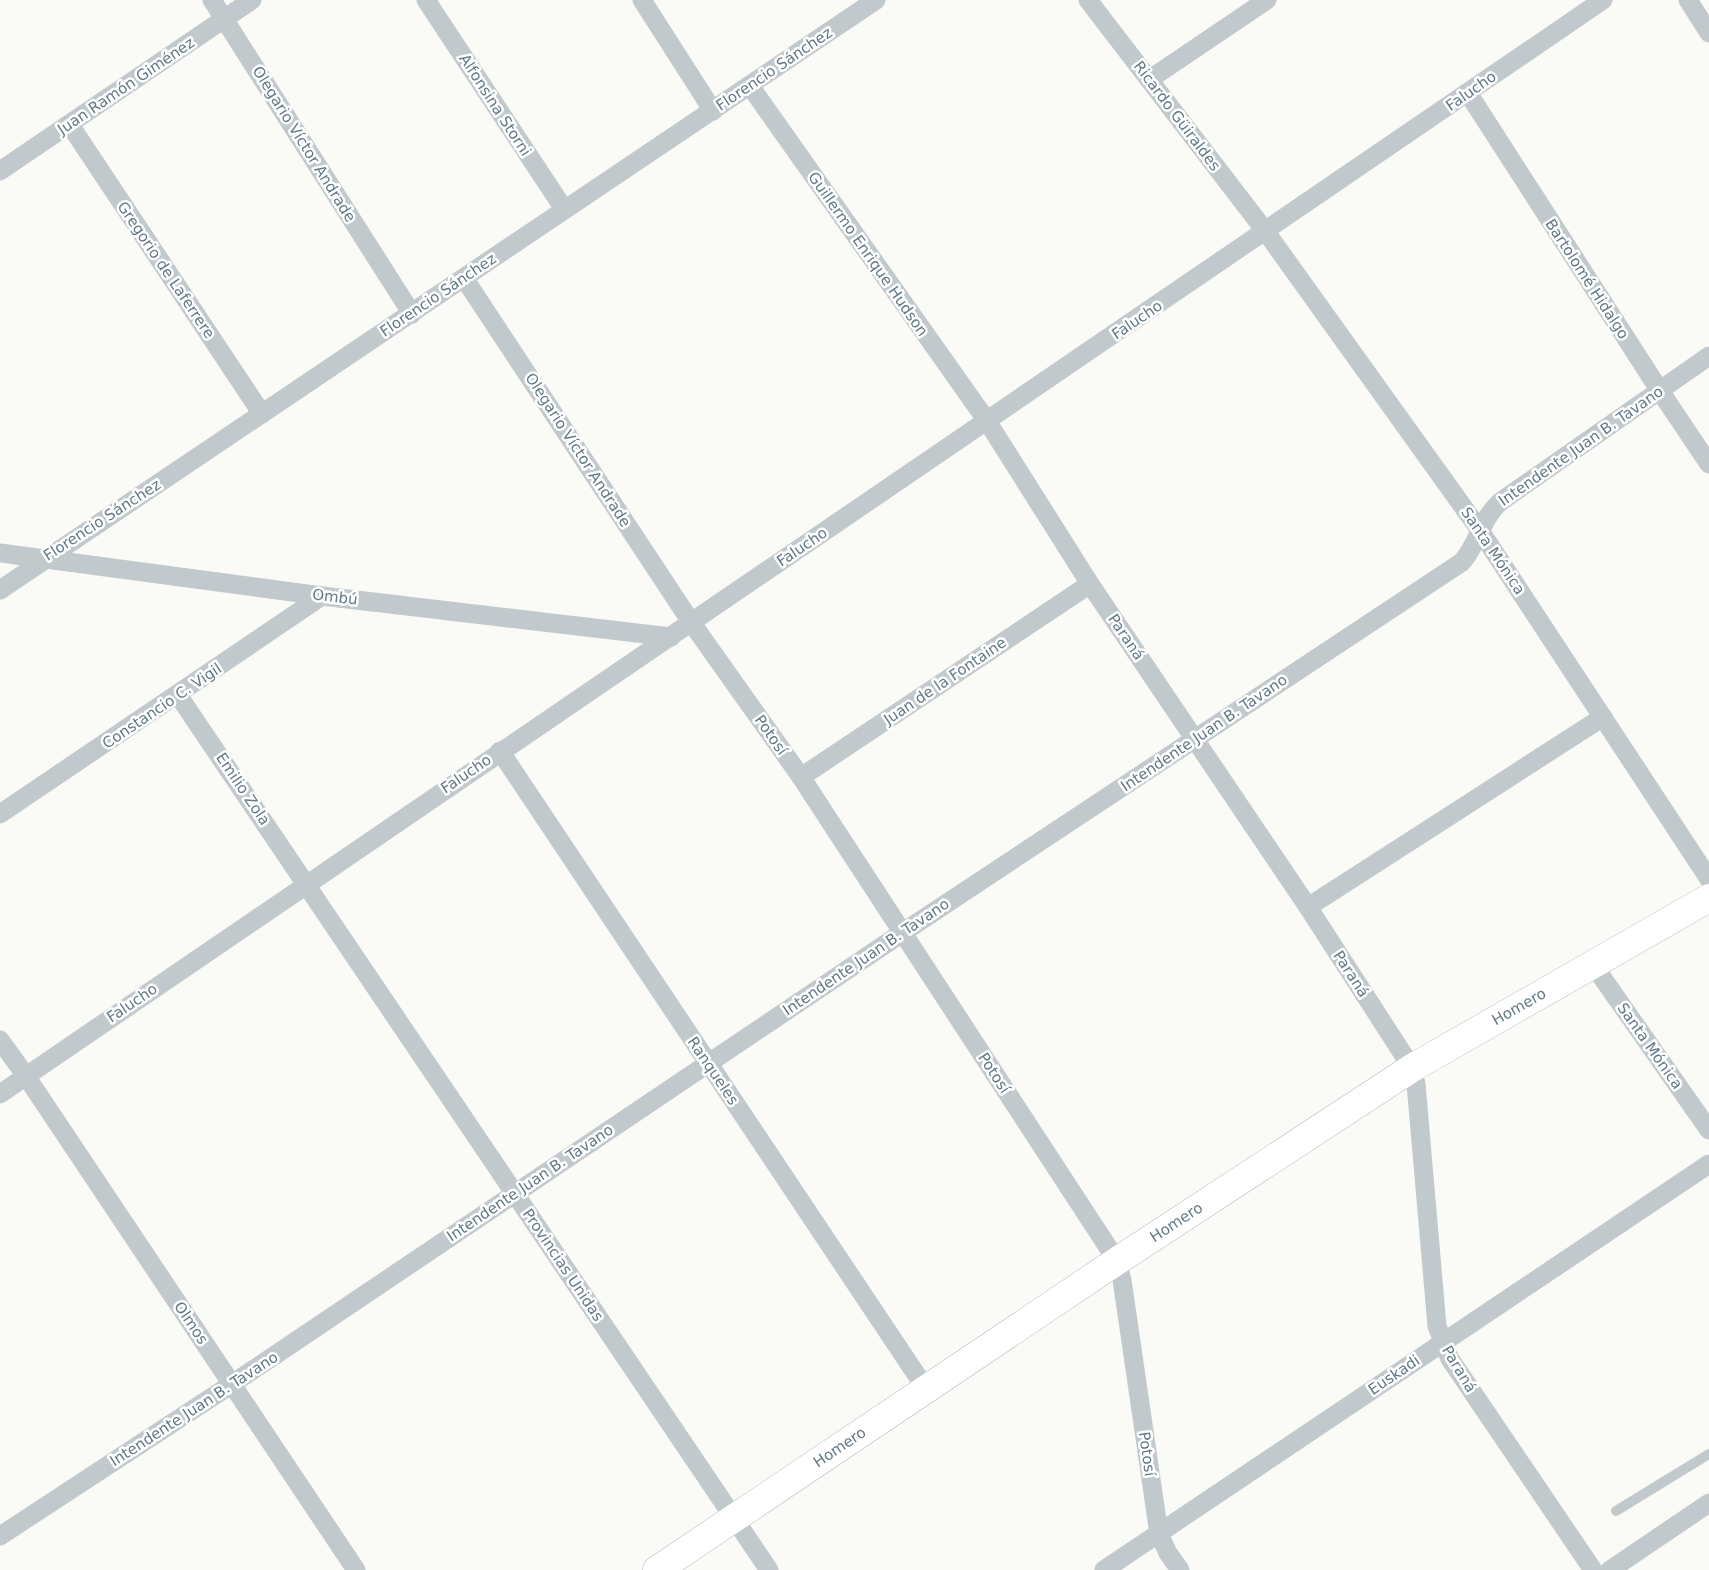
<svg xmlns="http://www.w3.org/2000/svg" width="1709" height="1570" font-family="'DejaVu Sans',sans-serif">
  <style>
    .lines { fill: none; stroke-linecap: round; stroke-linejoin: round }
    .secondary-casing { stroke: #b5bdc1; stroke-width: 29 }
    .lane { stroke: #c2c9cc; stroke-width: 10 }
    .street { stroke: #c2c9cc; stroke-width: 19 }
    .secondary { stroke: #fff; stroke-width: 28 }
    .labels { text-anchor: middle; stroke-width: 5; stroke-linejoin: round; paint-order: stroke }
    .street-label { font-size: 15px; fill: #627985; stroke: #fff }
  </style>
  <rect width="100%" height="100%" fill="#fafaf7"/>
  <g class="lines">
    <g class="secondary-casing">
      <g id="secondary">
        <path id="s1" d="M657,1570L1117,1261L1412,1068L1709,898"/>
      </g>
    </g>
    <path class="lane" d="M1616,1511L1709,1454"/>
    <g class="street">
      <path d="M212,0L412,314"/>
      <path d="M426,0L564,209"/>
      <path d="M642,0L713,111"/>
      <path d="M1088,0L1266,232L1479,529L1709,879"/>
      <path d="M1688,0L1709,33"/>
      <path d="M1150,79L1267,0"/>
      <path d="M750,86L987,421L1090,584L1308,907L1412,1068L1416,1084L1437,1326L1450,1359L1593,1570"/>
      <path d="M1468,93L1660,391L1709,464"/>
      <path d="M70,125L262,414"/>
      <path d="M0,171L252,0"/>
      <path d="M464,278L691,622L801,777L1117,1261L1122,1280L1159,1534L1168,1553L1180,1570"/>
      <path d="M0,553L322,596L671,637"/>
      <path d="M0,590L876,0"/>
      <path d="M178,695L769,1570"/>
      <path d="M500,751L926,1389"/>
      <path d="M801,777L1090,584"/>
      <path d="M0,814L322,596"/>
      <path d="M1308,907L1603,717"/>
      <path d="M1592,963L1709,1130"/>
      <path d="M0,1040L26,1076L356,1570"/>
      <path d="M0,1094L1603,0"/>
      <path d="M0,1536L232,1384L902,933L1462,562C1478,544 1481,519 1500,502L1709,356"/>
      <path d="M1104,1570L1709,1164"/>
      <path d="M1610,1570L1709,1503"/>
    </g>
    <use href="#secondary" class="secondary"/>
  </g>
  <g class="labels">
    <g class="street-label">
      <text transform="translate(774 69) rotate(-34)" y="5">Florencio Sánchez</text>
      <text transform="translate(126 86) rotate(-34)" y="5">Juan Ramón Giménez</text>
      <text transform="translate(1471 91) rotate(-35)" y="5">Falucho</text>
      <text transform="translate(495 105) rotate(57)" y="5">Alfonsina Storni</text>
      <text transform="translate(1177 116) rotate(53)" y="5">Ricardo Güiraldes</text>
      <text transform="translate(304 144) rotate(58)" y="5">Olegario Víctor Andrade</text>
      <text transform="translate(868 254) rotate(55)" y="5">Guillermo Enrique Hudson</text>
      <text transform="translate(166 270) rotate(56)" y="5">Gregorio de Laferrere</text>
      <text transform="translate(1587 279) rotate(57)" y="5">Bartolomé Hidalgo</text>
      <text transform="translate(438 295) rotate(-34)" y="5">Florencio Sánchez</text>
      <text transform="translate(1137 320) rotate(-34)" y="5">Falucho</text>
      <text transform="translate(1581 446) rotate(-35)" y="5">Intendente Juan B. Tavano</text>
      <text transform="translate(578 450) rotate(57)" y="5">Olegario Víctor Andrade</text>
      <text transform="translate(102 520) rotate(-33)" y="5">Florencio Sánchez</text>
      <text transform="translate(802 547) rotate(-34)" y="5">Falucho</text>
      <text transform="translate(1493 551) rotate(56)" y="5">Santa Mónica</text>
      <text transform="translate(335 597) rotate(7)" y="5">Ombú</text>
      <text transform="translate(1126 637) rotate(56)" y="5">Paraná</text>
      <text transform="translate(945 681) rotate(-34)" y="5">Juan de la Fontaine</text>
      <text transform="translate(162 706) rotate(-34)" y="5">Constancio C. Vigil</text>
      <text transform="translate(1204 733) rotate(-34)" y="5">Intendente Juan B. Tavano</text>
      <text transform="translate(771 735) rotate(55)" y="5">Potosí</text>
      <text transform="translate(466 774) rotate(-34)" y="5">Falucho</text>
      <text transform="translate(243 789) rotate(56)" y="5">Emilio Zola</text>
      <text transform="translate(866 957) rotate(-34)" y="5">Intendente Juan B. Tavano</text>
      <text transform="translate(1351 974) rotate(57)" y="5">Paraná</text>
      <text transform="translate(132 1003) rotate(-34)" y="5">Falucho</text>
      <text dy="5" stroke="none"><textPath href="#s1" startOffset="1030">Homero</textPath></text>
      <text transform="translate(1650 1046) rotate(55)" y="5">Santa Mónica</text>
      <text transform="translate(713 1071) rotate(56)" y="5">Ranqueles</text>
      <text transform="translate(994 1073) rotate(57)" y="5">Potosí</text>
      <text transform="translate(530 1183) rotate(-34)" y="5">Intendente Juan B. Tavano</text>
      <text dy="5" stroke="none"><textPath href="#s1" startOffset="625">Homero</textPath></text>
      <text transform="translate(563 1265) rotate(56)" y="5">Provincias Unidas</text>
      <text transform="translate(191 1323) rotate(56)" y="5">Olmos</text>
      <text transform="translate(1459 1369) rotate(59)" y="5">Paraná</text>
      <text transform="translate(1394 1375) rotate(-34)" y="5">Euskadi</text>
      <text transform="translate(194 1409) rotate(-33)" y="5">Intendente Juan B. Tavano</text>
      <text dy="5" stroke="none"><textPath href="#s1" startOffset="220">Homero</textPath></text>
      <text transform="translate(1147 1454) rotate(82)" y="5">Potosí</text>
    </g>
  </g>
</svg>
